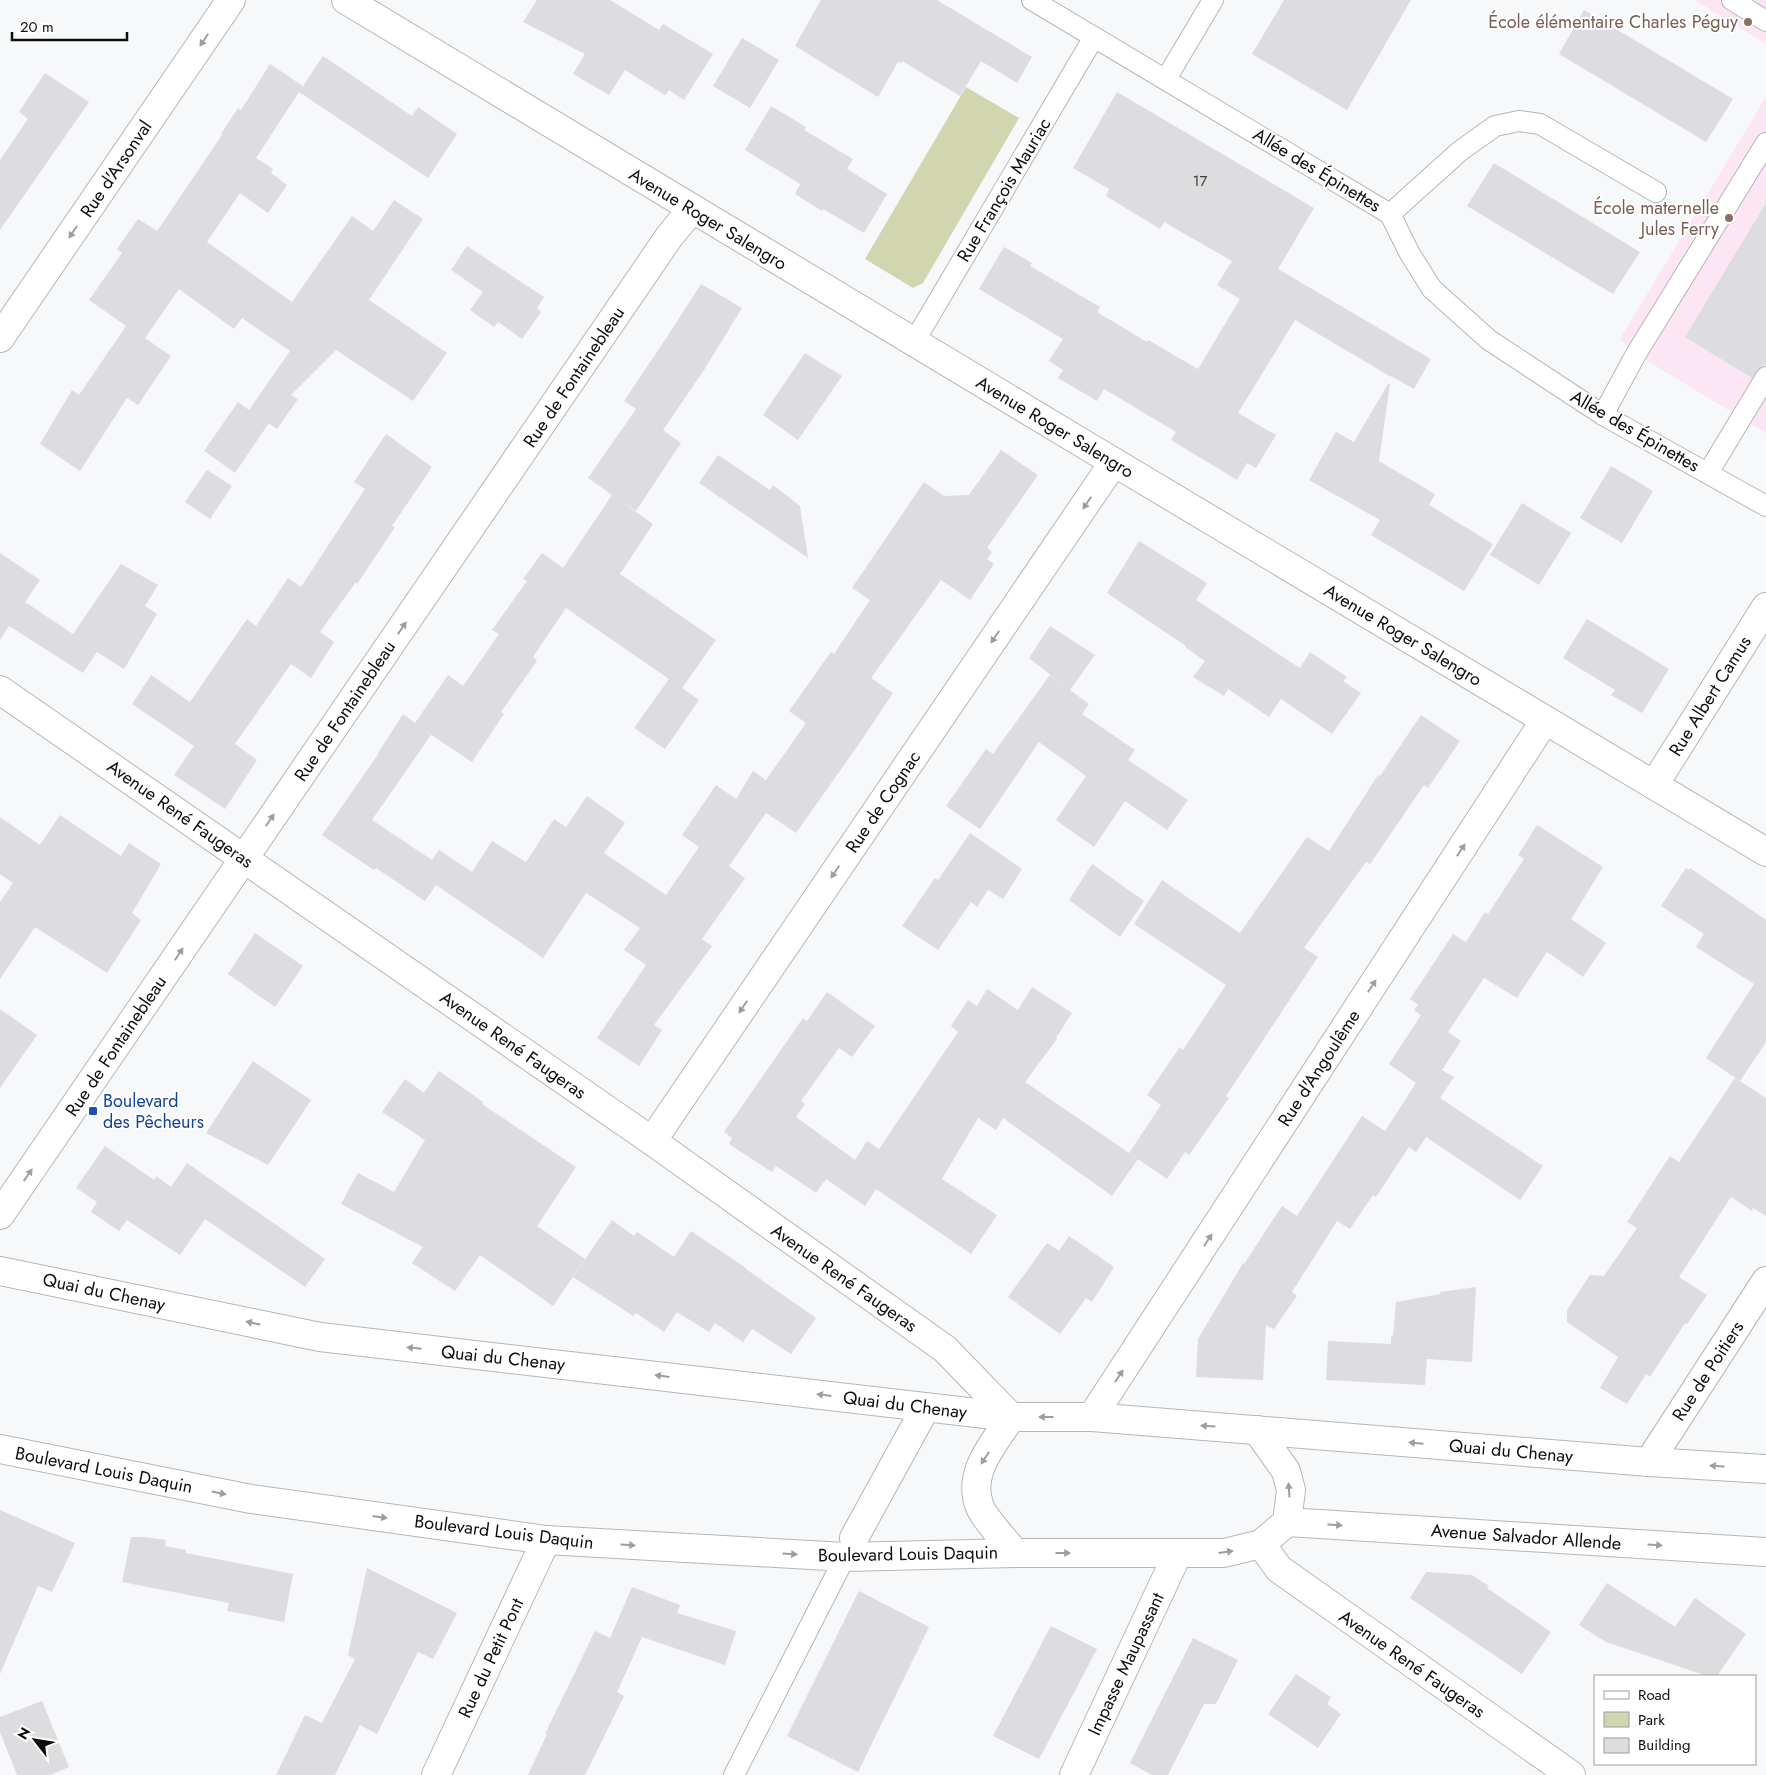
<svg xmlns="http://www.w3.org/2000/svg" width="1766" height="1775" font-family="Jost,sans-serif">
  <style>
    .education { fill: #fde6f4 }
    .green { fill: #d1d5b0 }
    .building { fill: #dddcde }
    .lines { fill: none; stroke-linecap: round; stroke-linejoin: round }
    .service-casing { stroke: #b5b6b8; stroke-width: 22 }
    .pedestrian-casing { stroke: #b5b6b8; stroke-width: 30 }
    .minor-casing { stroke: #b5b6b8; stroke-width: 30 }
    .service { stroke: #fff; stroke-width: 20 }
    .pedestrian { stroke: #fff; stroke-width: 28 }
    .minor { stroke: #fff; stroke-width: 28 }
    .oneway { fill: #9e9e9e }
    .education-dot { fill: #8d6e63; stroke: #fff; stroke-width: 2 }
    .transit-dot { fill: #1a4fb4; stroke: #fff; stroke-width: 2 }
    .labels { text-anchor: middle; stroke-width: 4; stroke-linejoin: round; paint-order: stroke }
    .number-label { font-size: 15px; fill: #404141 }
    .education-label { font-size: 18px; fill: #785e54; stroke: #fff; text-anchor: end }
    .street-label { font-size: 18px; fill: #0c0d0d; stroke: #fff }
    .transit-label { font-size: 18px; fill: #164399; stroke: #fff; text-anchor: start }
  </style>
  <rect width="100%" height="100%" fill="#f7f8fa"/>
  <g class="education">
    <path d="M1695,0H1766V44Z"/>
    <path d="M1766,97V433L1636,354L1620,339Z"/>
  </g>
  <path class="green" d="M966,87L1019,118L923,283L913,288L865,259Z"/>
  <g class="building">
    <path d="M537,0H610L659,30L663,24L713,54L684,100L669,90L665,95L625,70L609,95L573,74L585,54L523,22Z"/>
    <path d="M821,0H937L1032,57L1017,83L981,61L960,96L902,61L901,63L898,62L878,97L795,46Z"/>
    <path d="M1284,0H1411L1347,110L1252,54Z"/>
    <path d="M1584,10L1733,99L1706,142L1559,54Z"/>
    <path d="M742,38L779,60L750,108L713,86Z"/>
    <path d="M323,56L412,116L418,107L457,134L428,178L299,92Z"/>
    <path d="M270,64L303,86L256,158L273,169L271,173L287,185L268,213L240,193L207,242L292,302L352,216L373,231L394,200L423,219L369,300L447,353L413,401L336,350L291,395L298,399L277,429L265,421L269,423L235,473L204,451L238,402L249,410L290,351L242,318L234,329L179,289L145,338L171,356L138,405L127,398L80,471L40,444L72,390L79,395L126,326L89,300L122,253L117,249L138,219L157,231L222,135L221,134L238,108L241,110Z"/>
    <path d="M45,73L89,102L0,230V160L28,119L19,112Z"/>
    <path d="M1117,92L1314,208L1278,269L1431,359L1414,389L1391,376V377L1295,320L1238,413L1276,435L1256,468L1247,463L1237,480L1171,440L1176,432L1104,389L1097,401L1058,378L1063,370L1049,361L1063,339L979,289L1004,247L1032,263L1030,266L1100,307L1097,312L1147,342L1148,340L1198,369L1240,299L1217,285L1232,261L1164,222L1160,229L1106,196L1109,189L1073,168Z"/>
    <path d="M771,106L806,127L804,130L853,159L847,169L887,194L864,233L823,209L822,211L795,194L800,184L745,150Z"/>
    <path d="M1494,163L1640,252L1613,294L1467,206Z"/>
    <path d="M1766,203V365L1760,367L1752,378L1685,337Z"/>
    <path d="M467,246L544,297L537,308L541,312L522,339L498,322L494,327L470,310L483,292L451,270Z"/>
    <path d="M701,284L742,308L704,370L663,430L681,443L636,511L619,500L653,524L620,574L716,640L682,688L699,700L665,749L634,728L669,679L566,608L533,657L537,661L501,712L504,714L472,762L418,726L431,735L372,820L432,860L439,850L472,872L492,841L526,862L554,819L566,827L587,796L625,823L604,853L666,895L699,847L682,835L716,785L736,799L753,771L766,780L806,723L789,711L831,652L834,654L870,600L852,588L924,482L944,496L969,495L1001,450L1038,475L987,548L992,552L987,559L994,564L970,600L941,580L871,678L893,693L861,741L796,833L766,813L729,866L745,878L702,939L712,946L654,1025L662,1030L639,1066L597,1038L646,965L624,950L640,928L586,893L543,958L436,885L425,901L376,868L374,870L322,835L379,753H378L403,714L415,723L448,675L463,686L499,634L492,630L527,581L523,579L542,553L563,568L612,495L588,478L636,409L624,401L667,337Z"/>
    <path d="M805,353L842,376L798,440L763,415Z"/>
    <path d="M1388,384H1390L1379,461L1435,494L1429,505L1493,544L1464,591L1371,535L1380,520L1309,480L1336,432L1354,442Z"/>
    <path d="M386,434L432,467L392,526L395,527L357,584L356,582L320,632L334,642L311,678L291,664L235,744L257,760L225,809L174,775L194,746L132,704L151,675L190,702L247,619L256,626L288,578L301,587L365,489L354,482Z"/>
    <path d="M718,455L770,490L773,485L800,506L808,558L699,483Z"/>
    <path d="M1611,466L1653,491L1622,543L1580,518Z"/>
    <path d="M207,470L232,486L210,519L185,502Z"/>
    <path d="M1522,503L1571,533L1539,585L1490,555Z"/>
    <path d="M1139,541L1207,583L1196,600L1300,668L1310,652L1347,677L1343,681L1361,693L1332,734L1281,699L1269,717L1228,689L1224,696L1193,677L1205,661L1185,647L1186,646L1107,593Z"/>
    <path d="M0,553L40,580L25,602L73,634L121,564L158,585L145,606L157,614L124,669L97,652L83,673L9,626L0,640Z"/>
    <path d="M1587,619L1669,669L1642,713L1611,695L1615,690L1563,658Z"/>
    <path d="M1050,626L1095,655L1070,690L1089,704L1082,714L1135,750L1128,760L1188,800L1167,830L1125,801L1094,847L1056,820L1086,776L1039,742L980,829L946,806L986,749L993,754L1050,675L1066,687L1029,658Z"/>
    <path d="M1421,715L1460,741L1428,788L1424,785L1370,864L1366,862L1304,948L1318,957L1226,1096L1229,1098L1189,1155L1185,1152L1167,1179L1129,1153L1161,1105L1147,1095L1180,1047L1183,1050L1226,985L1134,924L1162,880L1240,933L1307,837L1329,851L1378,775L1380,776Z"/>
    <path d="M60,815L121,856L129,843L161,864L132,913L141,920L107,973L35,927L0,979V902L13,883L0,874V817L40,845Z"/>
    <path d="M1537,825L1603,867L1571,919L1606,943L1583,977L1547,952L1517,998L1484,978L1448,1032L1461,1041L1442,1070L1454,1077L1440,1098L1543,1166L1520,1200L1426,1137L1416,1152L1409,1147L1376,1197L1373,1195L1350,1229L1337,1221L1292,1292L1297,1296L1274,1329L1266,1325L1263,1380L1196,1377L1198,1339L1243,1263L1244,1264L1282,1206L1297,1216L1362,1116L1385,1131L1416,1083L1389,1064L1421,1015L1414,1010L1418,1005L1410,999L1453,934L1466,942L1485,912L1488,914L1524,859L1518,855Z"/>
    <path d="M970,833L1022,869L1003,899L988,890L977,907L971,902L938,950L902,926L935,878L938,880Z"/>
    <path d="M1092,864L1144,901L1120,937L1069,900Z"/>
    <path d="M1686,868L1689,870L1690,868L1766,920V1042L1740,1081L1706,1058L1754,984L1696,947L1704,934L1661,906Z"/>
    <path d="M255,933L303,966L275,1007L228,974Z"/>
    <path d="M1032,987L1072,1013L1056,1038L1057,1039L1025,1082L1138,1159L1112,1196L1003,1118L996,1130L978,1118L942,1179L997,1215L971,1254L876,1189L865,1206L826,1179L816,1193L776,1166L772,1172L729,1144L732,1138L724,1132L803,1018L807,1021L827,992L875,1026L852,1057L839,1048L801,1101L805,1104L796,1117L855,1160L867,1141L879,1149L958,1032L951,1026L968,1000L977,1006L987,989L1018,1010Z"/>
    <path d="M0,1009L37,1035L0,1088Z"/>
    <path d="M253,1061L311,1100L268,1165L206,1133Z"/>
    <path d="M439,1071L483,1102L482,1104L576,1167L537,1226L585,1259L553,1306L480,1255L455,1291L412,1263L423,1247L341,1204L358,1173L394,1192L425,1140L382,1112L405,1079L424,1093Z"/>
    <path d="M1735,1078L1766,1098V1216L1753,1208L1752,1211L1731,1197L1679,1277L1707,1295L1687,1324L1685,1323L1650,1377L1646,1374L1627,1404L1600,1388L1618,1357L1567,1322V1310L1590,1275L1604,1276L1637,1228L1627,1222L1670,1156L1679,1162Z"/>
    <path d="M105,1146L154,1180L156,1176L171,1187L187,1163L325,1259L305,1287L205,1219L180,1255L127,1220L119,1231L91,1212L97,1202L76,1188Z"/>
    <path d="M612,1220L634,1236L637,1232L674,1257L691,1231L746,1268V1269L816,1318L791,1354L752,1329L743,1342L715,1323L709,1332L677,1312L664,1332L636,1313L633,1316L573,1277Z"/>
    <path d="M1069,1236L1114,1267L1092,1302L1086,1298L1060,1334L1008,1297L1047,1243L1059,1251Z"/>
    <path d="M1476,1287L1472,1362L1427,1359L1425,1385L1326,1380L1328,1341L1391,1344V1336H1393L1396,1302L1440,1294V1292Z"/>
    <path d="M0,1510L75,1543L52,1592L38,1586L0,1674Z"/>
    <path d="M131,1537H144L166,1540L165,1546L186,1550V1553L293,1574L284,1622L227,1611L229,1603L122,1582Z"/>
    <path d="M367,1568L457,1613L433,1659L418,1652L377,1734L360,1725L335,1775H276L305,1715L322,1723L355,1659L348,1655Z"/>
    <path d="M1426,1572L1472,1575L1489,1586L1487,1588L1551,1632L1522,1674L1410,1598Z"/>
    <path d="M1607,1583L1675,1627L1695,1598L1746,1634L1717,1676H1707L1606,1642L1579,1625Z"/>
    <path d="M632,1587L680,1605L677,1613L736,1631L725,1665L642,1637L617,1692L624,1696L585,1775H528L547,1734H545L595,1631L610,1638Z"/>
    <path d="M859,1591L929,1627L858,1772L787,1736Z"/>
    <path d="M1051,1626L1097,1649L1039,1759L993,1736Z"/>
    <path d="M1193,1638L1238,1660L1216,1704H1204L1168,1775H1152L1130,1763Z"/>
    <path d="M1296,1674L1331,1697L1327,1704L1341,1714L1318,1748L1268,1714Z"/>
    <path d="M42,1701L69,1767L50,1775H17L0,1732V1717Z"/>
  </g>
  <g class="lines">
    <g class="service-casing">
      <g id="service">
        <path d="M1032,0L1390,214L1410,254L1432,289L1489,340L1603,415L1766,506"/>
        <path d="M1732,0L1766,21"/>
        <path d="M1166,79L1213,0"/>
        <path d="M1390,214L1460,151L1495,126L1519,121L1540,124L1656,192"/>
        <path d="M914,342L1094,37"/>
        <path d="M1603,415L1636,354L1766,143"/>
        <path d="M1708,473L1766,377"/>
        <path d="M734,1775L845,1557"/>
      </g>
    </g>
    <g class="pedestrian-casing">
      <path id="pedestrian" d="M854,1538L926,1407"/>
    </g>
    <g class="minor-casing">
      <g id="minor">
        <path d="M346,0L1092,449L1766,852"/>
        <path d="M0,338L231,0"/>
        <path d="M0,690L652,1141L945,1349L1011,1417"/>
        <path d="M1654,785L1766,607"/>
        <path d="M652,1141L1114,462"/>
        <path d="M0,1215L669,237L692,209"/>
        <path d="M0,1271L320,1337L1011,1417H1092L1649,1462L1766,1469"/>
        <path d="M1011,1417C994,1444 966,1473 980,1507C984,1518 1006,1542 1015,1553"/>
        <path d="M1092,1417L1545,720"/>
        <path d="M0,1449L251,1499L546,1540L845,1557L1015,1553H1224L1261,1544L1287,1522L1291,1490L1286,1471L1257,1430"/>
        <path d="M1649,1462L1766,1281"/>
        <path d="M1287,1522L1766,1552"/>
        <path d="M1261,1544L1279,1569L1571,1775"/>
        <path d="M436,1775L546,1540"/>
        <path d="M1074,1775L1178,1553"/>
      </g>
    </g>
    <use href="#service" class="service"/>
    <use href="#pedestrian" class="pedestrian"/>
    <use href="#minor" class="minor"/>
  </g>
  <defs><path id="oneway-solid" d="M-6-.8H1V-3.2L6.5 0L1 3.2V.8H-6Z" transform="scale(1.25)"/></defs>
  <g class="oneway">
    <use href="#oneway-solid" transform="translate(204 40) rotate(124)"/>
    <use href="#oneway-solid" transform="translate(73 232) rotate(124)"/>
    <use href="#oneway-solid" transform="translate(1087 503) rotate(124)"/>
    <use href="#oneway-solid" transform="translate(402 628) rotate(-56)"/>
    <use href="#oneway-solid" transform="translate(995 637) rotate(124)"/>
    <use href="#oneway-solid" transform="translate(270 820) rotate(-56)"/>
    <use href="#oneway-solid" transform="translate(1461 850) rotate(-57)"/>
    <use href="#oneway-solid" transform="translate(835 872) rotate(124)"/>
    <use href="#oneway-solid" transform="translate(179 954) rotate(-56)"/>
    <use href="#oneway-solid" transform="translate(1372 986) rotate(-57)"/>
    <use href="#oneway-solid" transform="translate(743 1007) rotate(124)"/>
    <use href="#oneway-solid" transform="translate(28 1175) rotate(-55)"/>
    <use href="#oneway-solid" transform="translate(1208 1240) rotate(-57)"/>
    <use href="#oneway-solid" transform="translate(253 1323) rotate(-168)"/>
    <use href="#oneway-solid" transform="translate(414 1348) rotate(-174)"/>
    <use href="#oneway-solid" transform="translate(662 1376) rotate(-173)"/>
    <use href="#oneway-solid" transform="translate(1119 1376) rotate(-57)"/>
    <use href="#oneway-solid" transform="translate(824 1395) rotate(-173)"/>
    <use href="#oneway-solid" transform="translate(1046 1417) rotate(-180)"/>
    <use href="#oneway-solid" transform="translate(1208 1426) rotate(-176)"/>
    <use href="#oneway-solid" transform="translate(1416 1443) rotate(-175)"/>
    <use href="#oneway-solid" transform="translate(985 1458) rotate(123)"/>
    <use href="#oneway-solid" transform="translate(1717 1466) rotate(-176)"/>
    <use href="#oneway-solid" transform="translate(1289 1490) rotate(-94)"/>
    <use href="#oneway-solid" transform="translate(219 1493) rotate(11)"/>
    <use href="#oneway-solid" transform="translate(380 1517) rotate(8)"/>
    <use href="#oneway-solid" transform="translate(1335 1525) rotate(4)"/>
    <use href="#oneway-solid" transform="translate(628 1545) rotate(3)"/>
    <use href="#oneway-solid" transform="translate(1655 1545) rotate(4)"/>
    <use href="#oneway-solid" transform="translate(1226 1552) rotate(-8)"/>
    <use href="#oneway-solid" transform="translate(1063 1553)"/>
    <use href="#oneway-solid" transform="translate(790 1554) rotate(3)"/>
  </g>
  <g class="education-dot">
    <circle cx="1748" cy="22" r="5"/>
    <circle cx="1729" cy="218" r="5"/>
  </g>
  <rect class="transit-dot" x="88" y="1106" width="10" height="10" rx="2.5"/>
  <g class="labels">
    <g class="number-label">
      <text x="1200" y="186">17</text>
    </g>
    <g class="education-label">
      <text x="1738" y="28">École élémentaire Charles Péguy</text>
      <text x="1719" y="214">École maternelle<tspan x="1719" dy="21">Jules Ferry</tspan></text>
    </g>
    <g class="street-label">
      <text transform="translate(116 169) rotate(-56)" y="6">Rue d'Arsonval</text>
      <text transform="translate(1317 170) rotate(31)" y="6">Allée des Épinettes</text>
      <text transform="translate(1004 190) rotate(-59)" y="6">Rue François Mauriac</text>
      <text transform="translate(708 219) rotate(31)" y="6">Avenue Roger Salengro</text>
      <text transform="translate(574 377) rotate(-56)" y="6">Rue de Fontainebleau</text>
      <text transform="translate(1055 427) rotate(31)" y="6">Avenue Roger Salengro</text>
      <text transform="translate(1635 431) rotate(30)" y="6">Allée des Épinettes</text>
      <text transform="translate(1403 635) rotate(31)" y="6">Avenue Roger Salengro</text>
      <text transform="translate(1710 696) rotate(-58)" y="6">Rue Albert Camus</text>
      <text transform="translate(345 711) rotate(-56)" y="6">Rue de Fontainebleau</text>
      <text transform="translate(883 802) rotate(-56)" y="6">Rue de Cognac</text>
      <text transform="translate(180 814) rotate(35)" y="6">Avenue René Faugeras</text>
      <text transform="translate(513 1045) rotate(35)" y="6">Avenue René Faugeras</text>
      <text transform="translate(116 1046) rotate(-56)" y="6">Rue de Fontainebleau</text>
      <text transform="translate(1319 1068) rotate(-57)" y="6">Rue d'Angoulême</text>
      <text transform="translate(844 1278) rotate(35)" y="6">Avenue René Faugeras</text>
      <text transform="translate(104 1292) rotate(12)" y="6">Quai du Chenay</text>
      <text transform="translate(503 1358) rotate(6)" y="6">Quai du Chenay</text>
      <text transform="translate(1708 1371) rotate(-57)" y="6">Rue de Poitiers</text>
      <text transform="translate(905 1405) rotate(7)" y="6">Quai du Chenay</text>
      <text transform="translate(1511 1451) rotate(5)" y="6">Quai du Chenay</text>
      <text transform="translate(104 1470) rotate(11)" y="6">Boulevard Louis Daquin</text>
      <text transform="translate(504 1532) rotate(7)" y="6">Boulevard Louis Daquin</text>
      <text transform="translate(1526 1537) rotate(4)" y="6">Avenue Salvador Allende</text>
      <text transform="translate(908 1554) rotate(-1)" y="6">Boulevard Louis Daquin</text>
      <text transform="translate(491 1658) rotate(-65)" y="6">Rue du Petit Pont</text>
      <text transform="translate(1126 1664) rotate(-65)" y="6">Impasse Maupassant</text>
      <text transform="translate(1412 1664) rotate(35)" y="6">Avenue René Faugeras</text>
    </g>
    <g class="transit-label">
      <text x="103" y="1107">Boulevard<tspan x="103" dy="21">des Pêcheurs</tspan></text>
    </g>
  </g>
  <rect x="1594" y="1675" width="162" height="90" fill="#ffffff" stroke="#9e9e9e"/>
  <rect x="1604" y="1691" width="25" height="8" fill="#ffffff" stroke="#9e9e9e"/>
  <text x="1638" y="1700" font-size="15" fill="#0c0d0d">Road</text>
  <rect x="1604" y="1712" width="25" height="15" fill="#d1d5b0" stroke="#9e9e9e"/>
  <text x="1638" y="1725" font-size="15" fill="#0c0d0d">Park</text>
  <rect x="1604" y="1738" width="25" height="15" fill="#dddcde" stroke="#9e9e9e"/>
  <text x="1638" y="1750" font-size="15" fill="#0c0d0d">Building</text>
  <g transform="translate(35 1740) rotate(301)" stroke="#ffffff" stroke-width="4" paint-order="stroke">
  <path d="M0-4L9 19L0 12L-9 19Z" fill="#0c0d0d"/>
  <text y="-8" font-size="14" font-weight="bold" text-anchor="middle" fill="#0c0d0d">N</text>
  </g>
  <path d="M12 32v8h115v-8" fill="none" stroke="#0c0d0d" stroke-width="2.5"/>
  <text x="20" y="32" font-size="15" fill="#0c0d0d" stroke="#ffffff" stroke-width="4" paint-order="stroke">20 m</text>
</svg>
